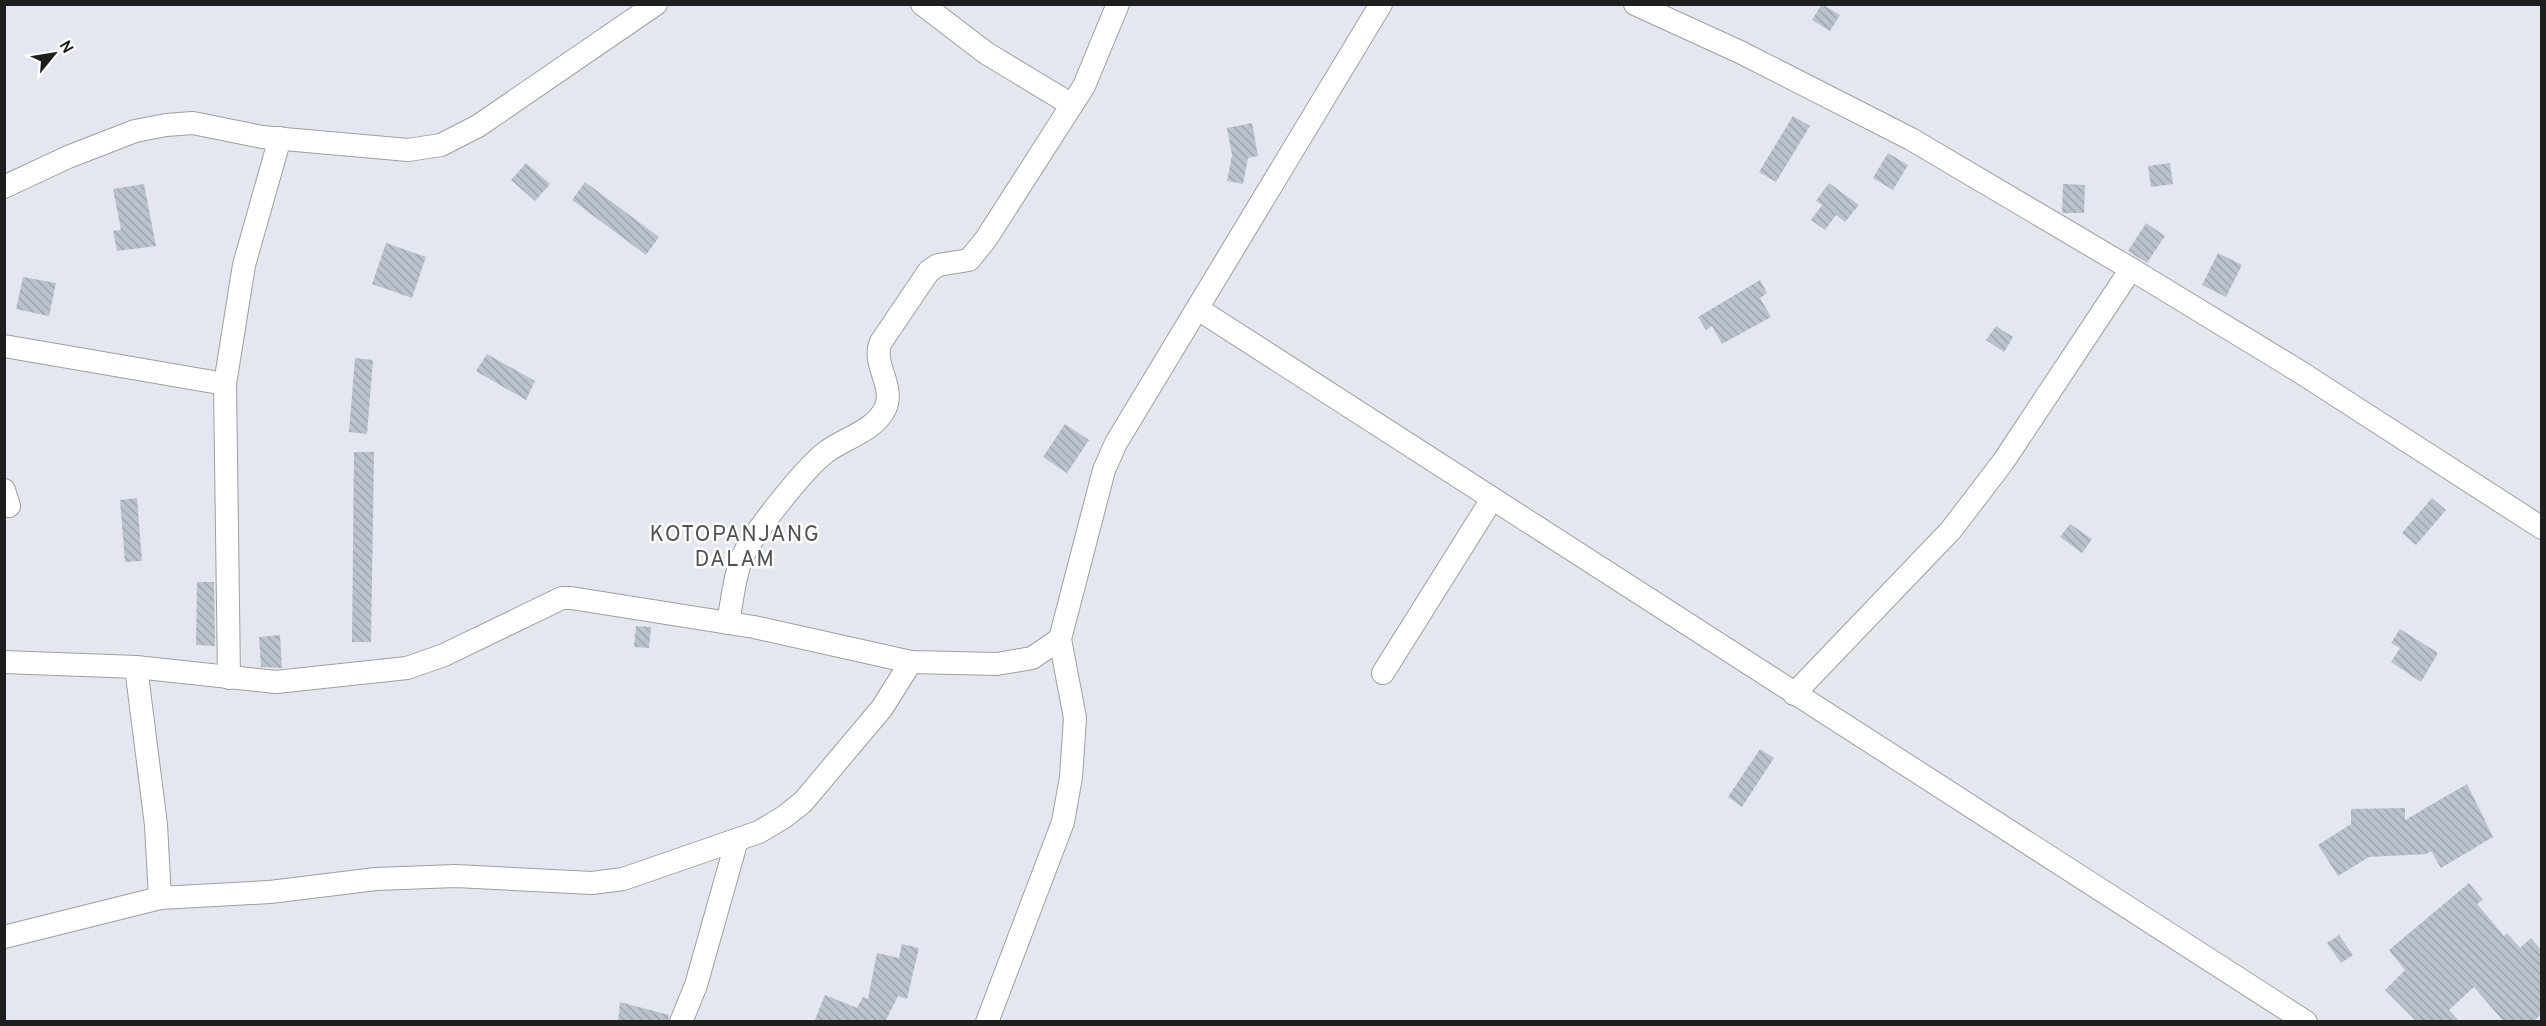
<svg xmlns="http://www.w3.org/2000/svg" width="2546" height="1026" font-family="Overpass,sans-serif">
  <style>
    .building { fill: url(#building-back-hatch) }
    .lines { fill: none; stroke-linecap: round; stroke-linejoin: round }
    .minor-casing { stroke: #9f9f9f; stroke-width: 24 }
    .minor { stroke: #fff; stroke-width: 22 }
    .labels { text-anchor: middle; stroke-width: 5; stroke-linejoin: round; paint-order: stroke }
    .quarter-label { font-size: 22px; letter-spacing: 1.5px; fill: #515151; stroke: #fff }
  </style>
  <defs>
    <pattern id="building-back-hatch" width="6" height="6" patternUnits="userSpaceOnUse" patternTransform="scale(1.5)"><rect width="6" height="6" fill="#bac2cc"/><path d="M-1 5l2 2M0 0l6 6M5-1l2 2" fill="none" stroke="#9fa6af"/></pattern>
  </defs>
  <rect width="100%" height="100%" fill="#e4e7f0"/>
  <g class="building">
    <path d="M1822,4L1840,15L1830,31L1812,20Z"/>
    <path d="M1793,116L1810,126L1776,182L1759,172Z"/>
    <path d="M1252,123L1258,156L1248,158L1243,184L1227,181L1232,155L1227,128Z"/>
    <path d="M1888,153L1908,165L1893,190L1873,178Z"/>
    <path d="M526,163L550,184L535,201L511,180Z"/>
    <path d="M2170,163L2173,184L2151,187L2148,166Z"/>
    <path d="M585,182L659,237L646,255L572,200Z"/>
    <path d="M1829,183L1859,205L1845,222L1836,215L1825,230L1811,220L1822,205L1816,201Z"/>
    <path d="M144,184L156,246L117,251L113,231L121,230L113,189Z"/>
    <path d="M2063,184L2085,185L2084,213H2062Z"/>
    <path d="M2146,223L2165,236L2147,263L2128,251Z"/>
    <path d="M386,243L426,257L412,298L372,284Z"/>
    <path d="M2218,253L2242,265L2226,297L2202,285Z"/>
    <path d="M23,277L56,283L49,316L16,309Z"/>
    <path d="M1760,280L1767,293L1760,298L1771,317L1722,344L1712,326L1706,330L1698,317Z"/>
    <path d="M1996,326L2013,337L2004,352L1986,340Z"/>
    <path d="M487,354L535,381L526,400L476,371Z"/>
    <path d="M355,358L373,360L367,434L349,432Z"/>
    <path d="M1065,424L1089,440L1067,473L1043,457Z"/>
    <path d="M354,452H374L371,642H352Z"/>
    <path d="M137,498L142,561L125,562L120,500Z"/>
    <path d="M2432,498L2446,510L2416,545L2402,533Z"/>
    <path d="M2070,524L2092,539L2082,553L2060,537Z"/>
    <path d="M197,582H214L215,646L196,645Z"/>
    <path d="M636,626L651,627L649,648L634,647Z"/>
    <path d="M2400,629L2438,653L2421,682L2391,662L2400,648L2391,643Z"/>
    <path d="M280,635L282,668L261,667L259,637Z"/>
    <path d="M1760,749L1774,758L1742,807L1728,797Z"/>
    <path d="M2467,784L2493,837L2441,868L2431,851L2426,854L2369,857L2338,876L2318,845L2351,824V809L2405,808V820Z"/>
    <path d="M2469,883L2483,900L2477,904L2504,936L2507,933L2520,948L2531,938L2541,950V1014L2533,1022H2504L2474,987L2449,1010L2460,1022H2417L2385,990L2405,970L2389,950Z"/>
    <path d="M2339,935L2353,955L2341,963L2327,943Z"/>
    <path d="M902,944L919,948L907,999L898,996L886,1020L889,1022H814L825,995L857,1008L863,997L868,999L877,953L899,958Z"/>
    <path d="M620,1002L669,1015L668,1022H618Z"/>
  </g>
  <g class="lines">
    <g class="minor-casing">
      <g id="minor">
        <path d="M922,4L986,53L1072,105"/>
        <path d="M1635,4L1740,52L1911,139L2131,269L2297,370L2542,528"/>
        <path d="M4,187L68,157L135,131L166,125L193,123L262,137L408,150L441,145L478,126L656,4"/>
        <path d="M1198,309L2306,1022"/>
        <path d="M4,346L225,384"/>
        <path d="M4,490L9,506"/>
        <path d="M728,623C732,602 734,579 741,560C751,535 805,468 826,452C845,438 874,431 885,409C896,386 871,364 881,342L929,271L938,265L969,260L986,239L1084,86L1118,4"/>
        <path d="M4,662L136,667L276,682L407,668L444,655L562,598H571L754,627L911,662L997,664L1032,658L1060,639"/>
        <path d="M136,667L156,825L160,898"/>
        <path d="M1383,673L1492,499"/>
        <path d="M229,678L225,384L244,265L280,138"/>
        <path d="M1794,694L1951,530L2003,462L2131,269"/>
        <path d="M4,937L160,898L270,892L376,879L456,876L592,883L623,879L759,832L784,817L803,802L882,708L911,662"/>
        <path d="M681,1022L696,985L737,840"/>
        <path d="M987,1022L1063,822L1071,777L1075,718L1060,639L1104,470L1116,443L1381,4"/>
      </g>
    </g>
    <use href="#minor" class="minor"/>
  </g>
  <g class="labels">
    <g class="quarter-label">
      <text x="735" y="541">KOTOPANJANG<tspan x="735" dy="25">DALAM</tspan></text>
    </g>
  </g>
  <rect width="2546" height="1026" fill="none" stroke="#1e1e1e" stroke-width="12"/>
  <g transform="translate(54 54) rotate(60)" stroke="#ffffff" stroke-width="4.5" paint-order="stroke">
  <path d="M0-4.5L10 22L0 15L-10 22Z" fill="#1e1e1e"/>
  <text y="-9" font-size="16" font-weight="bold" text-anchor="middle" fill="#1e1e1e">N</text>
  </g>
</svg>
